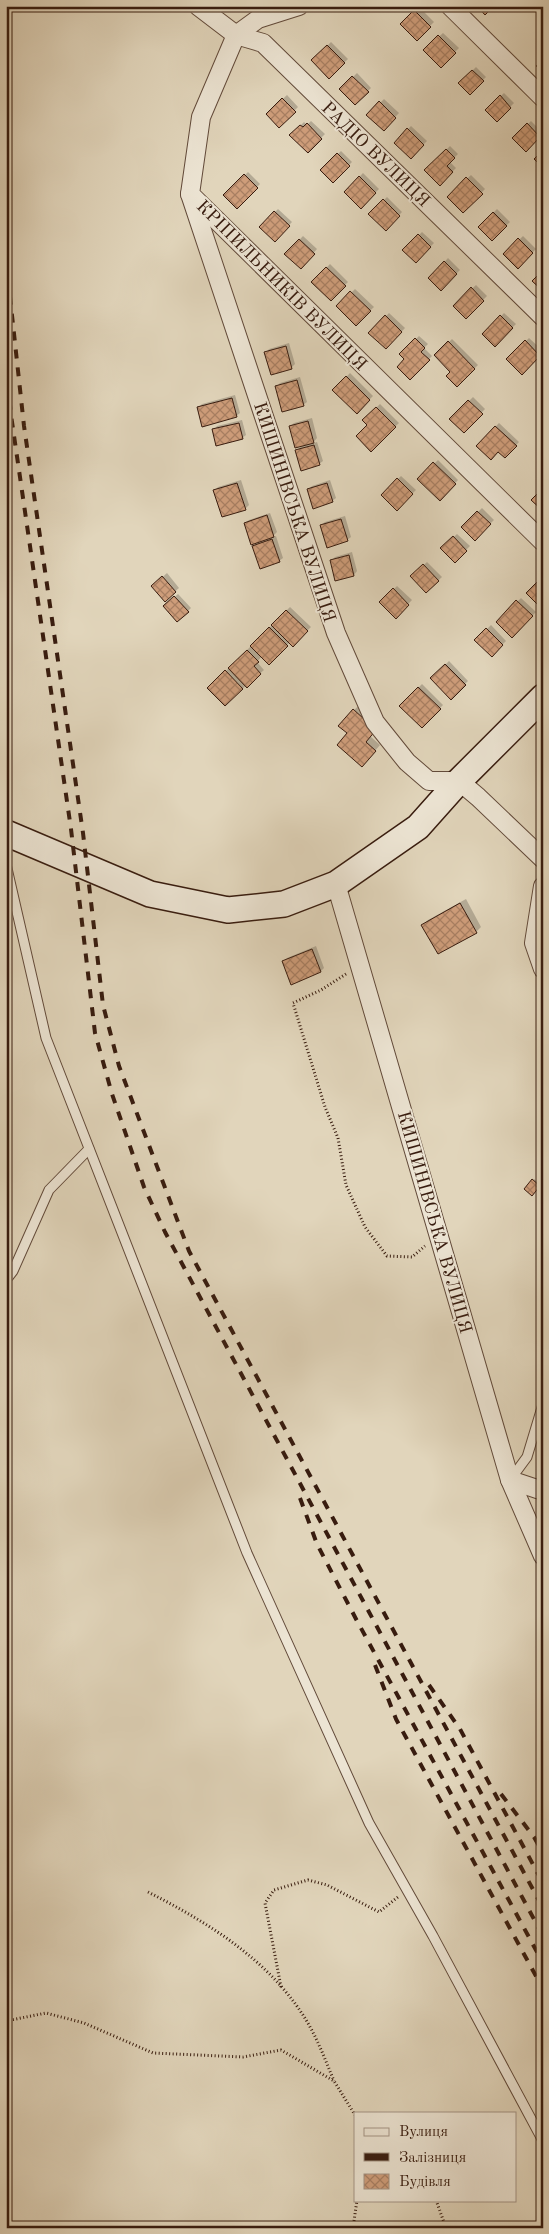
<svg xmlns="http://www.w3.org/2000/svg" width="549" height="2234" font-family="'Old Standard TT',serif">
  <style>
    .shadow { fill: #0003 }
    .building { fill: url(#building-cross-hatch); stroke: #381c0f }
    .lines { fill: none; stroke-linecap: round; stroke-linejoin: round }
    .service-casing { stroke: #624a3a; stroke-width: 11 }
    .minor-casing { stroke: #624a3a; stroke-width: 20 }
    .secondary-casing { stroke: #381c0f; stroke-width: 28 }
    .path { stroke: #381c0f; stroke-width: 3; stroke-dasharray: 1 2.5; stroke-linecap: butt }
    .service { stroke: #ece4d3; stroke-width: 9 }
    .minor { stroke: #ece4d3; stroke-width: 18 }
    .secondary { stroke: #ece4d3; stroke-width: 25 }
    .rail { stroke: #381c0f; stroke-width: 4; stroke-dasharray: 9 9; stroke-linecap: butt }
    .labels { text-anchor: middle; stroke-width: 4; stroke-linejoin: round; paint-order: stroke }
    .street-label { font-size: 18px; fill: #381c0f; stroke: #ece4d3 }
  </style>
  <defs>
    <pattern id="building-cross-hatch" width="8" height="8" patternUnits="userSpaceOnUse" patternTransform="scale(1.25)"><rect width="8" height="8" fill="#ce9d7a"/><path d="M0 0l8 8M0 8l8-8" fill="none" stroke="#a87f62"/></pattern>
  </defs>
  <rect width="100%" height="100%" fill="#e1d5bb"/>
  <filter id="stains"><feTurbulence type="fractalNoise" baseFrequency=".004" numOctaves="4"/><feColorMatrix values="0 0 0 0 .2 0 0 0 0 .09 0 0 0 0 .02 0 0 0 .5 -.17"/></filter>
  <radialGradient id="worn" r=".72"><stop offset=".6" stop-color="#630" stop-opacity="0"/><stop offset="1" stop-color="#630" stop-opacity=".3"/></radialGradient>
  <g class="shadow">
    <path d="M419,7L434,22L417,39L402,24Z"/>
    <path d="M443,33L459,48L441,66L425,50Z"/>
    <path d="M331,42L348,59L329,77L313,60Z"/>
    <path d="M476,67L486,77L470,93L460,83Z"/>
    <path d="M357,73L371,88L355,104L341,89Z"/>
    <path d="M504,93L514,103L497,121L486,110Z"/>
    <path d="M287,95L298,107L279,126L267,114Z"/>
    <path d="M384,99L399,113L384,129L368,115Z"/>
    <path d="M311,121L325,134L308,151L291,135L304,122L307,125Z"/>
    <path d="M531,121L543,133L526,150L514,138Z"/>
    <path d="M411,126L427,141L411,157L395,143Z"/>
    <path d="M450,146L458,154L450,162L456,168L440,184L426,170Z"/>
    <path d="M341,151L352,162L333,181L322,170Z"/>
    <path d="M248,172L260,184L237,207L225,195Z"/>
    <path d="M363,173L379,189L361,207L345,192Z"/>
    <path d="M471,175L485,189L463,212L448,197Z"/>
    <path d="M387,197L402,212L386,229L370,214Z"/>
    <path d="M278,209L292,222L275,240L260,227Z"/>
    <path d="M497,209L510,222L492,239L479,227Z"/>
    <path d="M422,232L434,243L416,262L404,250Z"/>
    <path d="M303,236L317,249L301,267L286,254Z"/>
    <path d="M523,236L536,249L518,267L505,254Z"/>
    <path d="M448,258L460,270L441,289L430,278Z"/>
    <path d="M330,264L348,282L331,299L313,282Z"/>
    <path d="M476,285L487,296L466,317L454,306Z"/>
    <path d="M355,289L374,307L356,324L338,306Z"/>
    <path d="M389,313L405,328L386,348L370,333Z"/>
    <path d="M504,313L516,324L495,345L484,334Z"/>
    <path d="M419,336L428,344L424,348L432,356L410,379L406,359L401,354Z"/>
    <path d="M529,338L543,351L522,373L508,359Z"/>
    <path d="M452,339L478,365L457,386L452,372L436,355Z"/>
    <path d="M289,343L295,364L292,367L266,353L269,349Z"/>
    <path d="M350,373L373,396L357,412L334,390Z"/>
    <path d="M300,377L307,402L303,405L277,386L280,383Z"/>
    <path d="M543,380V388L539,384Z"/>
    <path d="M235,395L240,413L236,416L198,408L202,404Z"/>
    <path d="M473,397L485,409L464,431L451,419Z"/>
    <path d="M380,404L399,423L371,450L369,425L364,420Z"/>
    <path d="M312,418L317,438L312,444L317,442L323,461L319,464L297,450L303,445L290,426L294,423Z"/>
    <path d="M242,420L246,435L242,438L214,430L217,426Z"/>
    <path d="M499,423L519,442L505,457L498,450L477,446Z"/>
    <path d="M438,460L458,480L440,499L419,479Z"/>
    <path d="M401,476L416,490L397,509L382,495Z"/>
    <path d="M241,480L249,505L245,509L215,490L218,487Z"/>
    <path d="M330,480L336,498L332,501L308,490L312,486Z"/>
    <path d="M482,508L494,520L475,539L463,527Z"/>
    <path d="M270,513L277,532L271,538L276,536L283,558L279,561L254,546L259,541L245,523L249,520Z"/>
    <path d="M345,516L351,537L347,540L321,525L325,522Z"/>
    <path d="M457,534L470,546L455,561L442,548Z"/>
    <path d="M352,552L357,571L354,575L331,561L335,557Z"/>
    <path d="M427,562L442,577L427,591L412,576Z"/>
    <path d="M167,573L179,588L165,600L156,583Z"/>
    <path d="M397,586L412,600L396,617L381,602Z"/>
    <path d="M178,594L191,608L178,621L165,606Z"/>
    <path d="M521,598L536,612L512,636L498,622Z"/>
    <path d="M290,607L311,627L293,645L290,642L269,663L262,656L257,662L264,670L225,704L209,688Z"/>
    <path d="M491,625L506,641L492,655L476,640Z"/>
    <path d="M449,661L468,681L451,698L432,678Z"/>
    <path d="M422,684L443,705L422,727L401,706Z"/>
    <path d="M360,704L370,736L380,745L367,760L349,733L340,725Z"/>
    <path d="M466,899L481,927L476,932L423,925L428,920Z"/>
    <path d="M316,946L324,968L321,971L283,962L287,958Z"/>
    <path d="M534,1179L541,1184L532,1194L526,1189Z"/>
  </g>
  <g class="building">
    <path d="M477,6H494L485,15Z"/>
    <path d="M414,10L431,27L417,41L400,24Z"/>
    <path d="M438,35L456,53L441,68L423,50Z"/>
    <path d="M327,45L345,63L329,79L311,60Z"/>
    <path d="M543,59V73L536,66Z"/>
    <path d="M472,70L484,81L470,95L458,83Z"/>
    <path d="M352,76L369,92L355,105L339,89Z"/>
    <path d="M500,95L511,108L497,122L485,110Z"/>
    <path d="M282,98L296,112L279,128L266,114Z"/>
    <path d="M379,101L396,118L384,131L366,115Z"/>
    <path d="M307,123L322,139L308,153L289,135L300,125L303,127Z"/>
    <path d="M527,123L540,137L526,152L512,138Z"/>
    <path d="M407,128L424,145L411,159L394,143Z"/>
    <path d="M446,149L455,158L447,166L453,172L440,186L424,170Z"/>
    <path d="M543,150V168L534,159Z"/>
    <path d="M337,153L350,166L333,183L320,170Z"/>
    <path d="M244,174L258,188L237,209L223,195Z"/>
    <path d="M359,176L376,193L361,209L344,192Z"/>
    <path d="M466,177L483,194L463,213L447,197Z"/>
    <path d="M383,199L400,216L386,231L368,214Z"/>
    <path d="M274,211L290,226L275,242L259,227Z"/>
    <path d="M493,212L507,226L492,241L478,227Z"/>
    <path d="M418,234L431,247L416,263L402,250Z"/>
    <path d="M518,238L533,253L518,269L503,254Z"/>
    <path d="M299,239L315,254L301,269L284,254Z"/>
    <path d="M444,261L457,274L441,291L428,278Z"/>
    <path d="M326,267L346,286L331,301L311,282Z"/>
    <path d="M543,270V291L532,281Z"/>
    <path d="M471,287L484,301L466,319L453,306Z"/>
    <path d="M350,291L371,311L356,326L336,306Z"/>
    <path d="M385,315L402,332L386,349L368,333Z"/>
    <path d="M500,315L513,328L495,347L482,334Z"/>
    <path d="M415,338L425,348L421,352L430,360L410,380L397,367L404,359L399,354Z"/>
    <path d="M525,340L540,356L522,375L506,359Z"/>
    <path d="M448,341L475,369L457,387L446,376L450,372L434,355Z"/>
    <path d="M286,346L292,369L271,375L264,352Z"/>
    <path d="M346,376L370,400L357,414L332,390Z"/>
    <path d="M297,380L304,406L282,412L275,386Z"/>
    <path d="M232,398L237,417L202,427L197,407Z"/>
    <path d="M468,400L483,414L464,433L449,419Z"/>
    <path d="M376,407L396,427L371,452L356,436L367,425L362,420Z"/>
    <path d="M308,421L314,443L295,448L289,426Z"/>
    <path d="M239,423L243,439L216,446L212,429Z"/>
    <path d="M495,426L517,446L505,458L498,452L491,460L476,446Z"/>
    <path d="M314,445L320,465L301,471L295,450Z"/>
    <path d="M433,462L456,484L440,501L417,479Z"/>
    <path d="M397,478L413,494L397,511L381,495Z"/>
    <path d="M237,483L246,510L222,517L213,490Z"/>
    <path d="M327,483L333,502L313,509L307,489Z"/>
    <path d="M543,488V511L531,500Z"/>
    <path d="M477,511L491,524L475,541L461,527Z"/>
    <path d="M267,515L274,537L251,545L244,523Z"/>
    <path d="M341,519L348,541L327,548L320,525Z"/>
    <path d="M453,536L467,551L455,563L440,548Z"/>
    <path d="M272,539L280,562L260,569L252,546Z"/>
    <path d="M349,555L354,576L335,581L330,560Z"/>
    <path d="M423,564L439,581L426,593L410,576Z"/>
    <path d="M162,576L176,592L165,602L151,586Z"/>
    <path d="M543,576V609H542L526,593Z"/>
    <path d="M393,588L409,605L396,619L379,602Z"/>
    <path d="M174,596L189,612L177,622L163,606Z"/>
    <path d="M516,600L533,616L512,638L496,622Z"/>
    <path d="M286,610L308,631L293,647L271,625Z"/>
    <path d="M269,627L288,646L269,665L250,646Z"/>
    <path d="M486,628L503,645L492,657L474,640Z"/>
    <path d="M247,650L259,662L254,666L261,674L247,688L228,668Z"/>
    <path d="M445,664L466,685L451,700L430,678Z"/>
    <path d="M225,670L243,689L225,706L207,688Z"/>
    <path d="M418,687L441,709L422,728L399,706Z"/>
    <path d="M353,709L376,730L366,742L376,751L362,767L337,745L347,733L338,726Z"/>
    <path d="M460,903L477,933L438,954L421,925Z"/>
    <path d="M312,949L321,972L291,985L282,961Z"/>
    <path d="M532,1179L540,1186L532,1196L524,1189Z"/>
  </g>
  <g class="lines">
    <g class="service-casing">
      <g id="service">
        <path d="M6,864L46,1038L247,1553L369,1823L433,1936L543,2141"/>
        <path d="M6,1280L13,1271L49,1190L89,1149"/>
        <path d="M510,1480L527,1457L543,1404"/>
      </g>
    </g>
    <g class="minor-casing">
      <g id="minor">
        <path d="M198,6L236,35L263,43L543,317"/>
        <path d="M299,6L258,19L236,35L201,117L190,194L543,542"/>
        <path d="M450,6L543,98"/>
        <path d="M190,194L336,633L375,722L407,762L429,781H459L478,797L543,859"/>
        <path d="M336,884L510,1480L543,1556"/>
        <path d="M543,886L534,943L543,969"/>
        <path d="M510,1480L543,1491"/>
      </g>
    </g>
    <g class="secondary-casing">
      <path id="secondary" d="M6,833L150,894L228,910L284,904L336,884L418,827L459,781L543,697"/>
    </g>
    <g class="path">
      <path d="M346,974L321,990L293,1003L325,1107L338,1138L346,1185L365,1227L387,1256L412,1257L425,1246"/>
      <path d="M148,1892C207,1922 266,1958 303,2015C316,2035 325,2059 334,2081"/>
      <path d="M281,1987L265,1903L274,1890L308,1880L327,1885L379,1912L398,1897"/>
      <path d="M6,2021L46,2013L84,2023L153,2053L243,2057L281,2050L334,2081L355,2115"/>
      <path d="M436,2200L446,2228"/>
      <path d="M353,2228L357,2200"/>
    </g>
    <use href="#service" class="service"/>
    <use href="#minor" class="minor"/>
    <use href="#secondary" class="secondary"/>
    <g class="rail">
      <path d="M6,260L24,426L83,833L103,1005L119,1066L189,1251L543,1908"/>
      <path d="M6,365L11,415L71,829L95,1033L112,1094L144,1187L165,1232L543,1936"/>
      <path d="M300,1498L317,1544L356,1619L543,1963"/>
      <path d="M375,1665L396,1719L543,1989"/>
      <path d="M429,1685L460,1729L543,1883"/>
      <path d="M501,1794L534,1837L543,1853"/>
    </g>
  </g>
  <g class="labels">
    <g class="street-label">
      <text transform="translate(376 154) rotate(44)" y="6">РАДІО ВУЛИЦЯ</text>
      <text transform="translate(282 285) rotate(45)" y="6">КРІПИЛЬНИКІВ ВУЛИЦЯ</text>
      <text transform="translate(295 512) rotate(72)" y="6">КИШИНІВСЬКА ВУЛИЦЯ</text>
      <text transform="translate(435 1222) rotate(74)" y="6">КИШИНІВСЬКА ВУЛИЦЯ</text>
    </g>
  </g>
  <rect width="549" height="2234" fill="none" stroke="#e1d5bb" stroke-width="25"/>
  <rect x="8" y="8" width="534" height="2219" fill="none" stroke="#381c0f" stroke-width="2.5"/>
  <rect x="12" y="12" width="524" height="2209" fill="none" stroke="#381c0f"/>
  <rect x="354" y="2112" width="162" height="90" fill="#ece4d3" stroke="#a49485"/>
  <rect x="364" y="2128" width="25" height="8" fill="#ece4d3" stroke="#a49485"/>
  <text x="399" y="2136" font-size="15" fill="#381c0f">Вулиця</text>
  <rect x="364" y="2153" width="25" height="8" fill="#381c0f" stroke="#a49485"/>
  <text x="399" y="2162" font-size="15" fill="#381c0f">Залізниця</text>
  <rect x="364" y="2174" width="25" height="15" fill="url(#building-cross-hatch)" stroke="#a49485"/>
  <text x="399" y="2186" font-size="15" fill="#381c0f">Будівля</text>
  <rect width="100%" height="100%" filter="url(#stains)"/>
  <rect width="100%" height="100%" fill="url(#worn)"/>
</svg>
